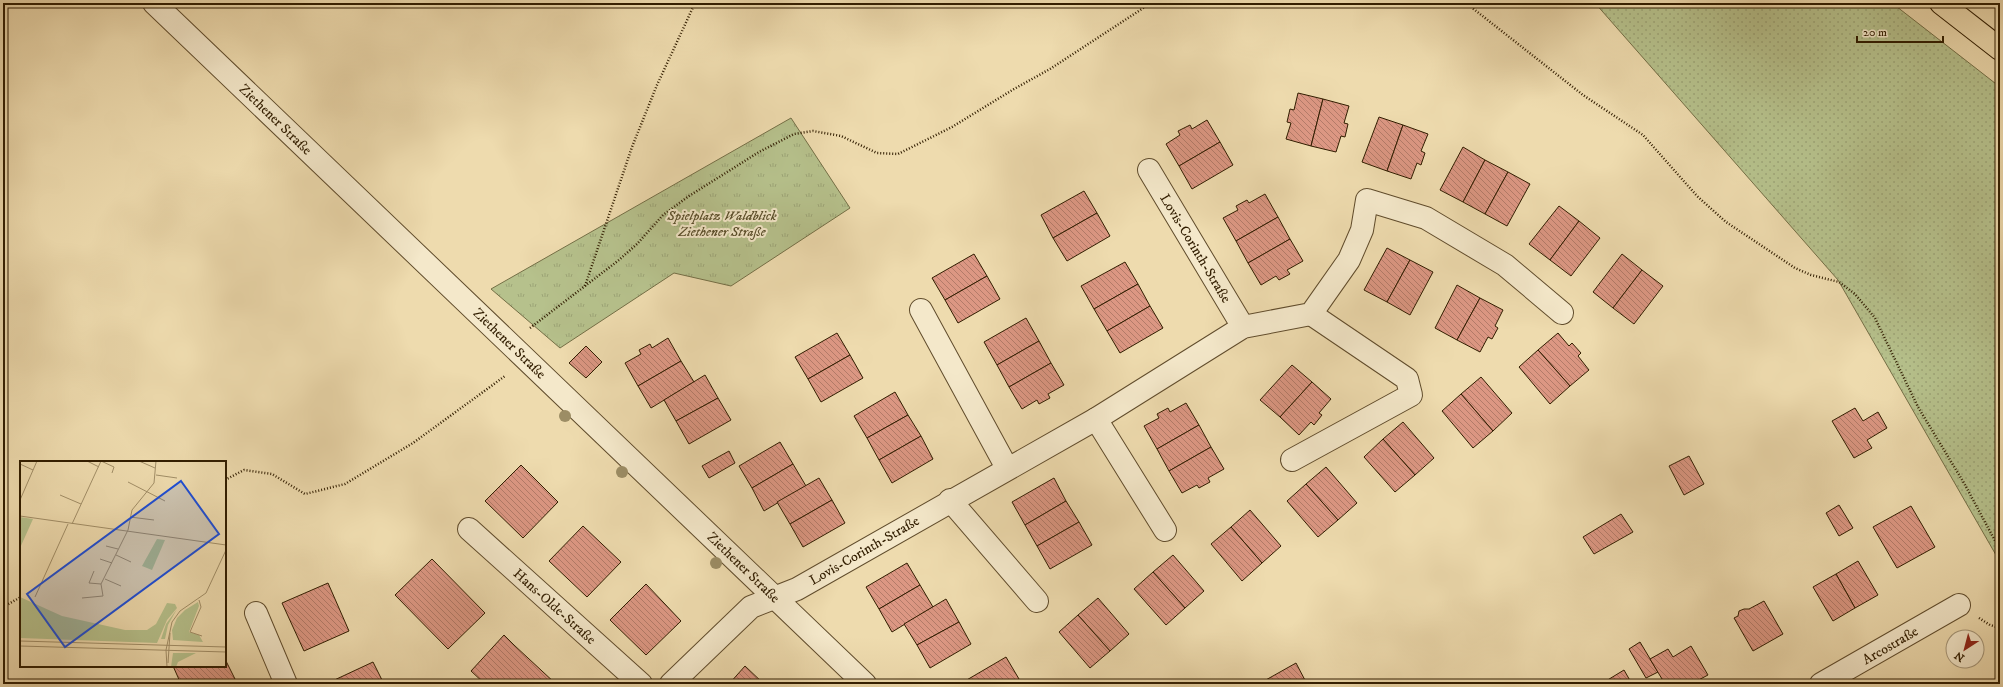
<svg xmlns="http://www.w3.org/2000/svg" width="2003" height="687" font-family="'IM FELL DW Pica',serif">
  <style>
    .grass { fill: url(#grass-dots); stroke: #746f46 }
    .park { fill: url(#park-tufts); stroke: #746f46 }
    .building { fill: url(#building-back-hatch); stroke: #311d00 }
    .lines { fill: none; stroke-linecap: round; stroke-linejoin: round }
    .minor-casing { stroke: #604c2c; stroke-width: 24 }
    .major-casing { stroke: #311d00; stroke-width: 24 }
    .path { stroke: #311d00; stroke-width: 2.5; stroke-dasharray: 1 2; stroke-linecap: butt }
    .minor { stroke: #f4e8ca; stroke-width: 22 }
    .major { stroke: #eedbae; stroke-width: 22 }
    .tree { fill: #9c8d65 }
    .labels { text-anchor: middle; stroke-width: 4; stroke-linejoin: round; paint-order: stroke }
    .street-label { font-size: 14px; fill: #311d00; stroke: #f4e8ca }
    .park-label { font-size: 14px; font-style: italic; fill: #594e2a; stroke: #f4e8ca }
    .inset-road { fill: none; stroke: #a28f68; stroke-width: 1 }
    .view { fill: #1d4ed8; fill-opacity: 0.15; stroke: #1d4ed8; stroke-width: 2 }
    .inset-edge { fill: none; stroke: #311d00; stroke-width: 2 }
  </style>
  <defs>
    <pattern id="grass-dots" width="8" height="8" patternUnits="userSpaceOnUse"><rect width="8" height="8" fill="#b6c18c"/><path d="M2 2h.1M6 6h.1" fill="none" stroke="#9da577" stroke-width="1.8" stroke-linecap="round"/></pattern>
    <pattern id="park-tufts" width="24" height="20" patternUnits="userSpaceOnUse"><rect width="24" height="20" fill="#b6c18c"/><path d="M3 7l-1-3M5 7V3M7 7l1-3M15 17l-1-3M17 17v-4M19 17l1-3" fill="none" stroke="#9da577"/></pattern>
    <pattern id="building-back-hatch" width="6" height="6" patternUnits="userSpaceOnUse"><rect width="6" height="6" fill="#dc9783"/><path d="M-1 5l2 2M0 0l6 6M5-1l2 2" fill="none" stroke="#b37b69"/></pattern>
  </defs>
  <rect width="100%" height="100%" fill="#eedbae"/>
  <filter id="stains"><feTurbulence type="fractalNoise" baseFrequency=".005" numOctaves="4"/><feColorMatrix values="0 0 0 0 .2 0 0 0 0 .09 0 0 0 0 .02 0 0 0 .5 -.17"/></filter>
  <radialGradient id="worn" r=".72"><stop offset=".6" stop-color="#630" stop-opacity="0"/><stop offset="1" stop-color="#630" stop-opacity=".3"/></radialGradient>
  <path class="grass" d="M1595,3H1892L2000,87V562L1838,280Z"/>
  <path class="park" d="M791,118L850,208L731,286L674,273L560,348L491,289Z"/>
  <g class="building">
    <path d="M1298,93L1323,99L1311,146L1286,139L1291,123L1287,122L1290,109L1294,110Z"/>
    <path d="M1323,99L1349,106L1344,123L1348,124L1345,137L1341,136L1336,152L1311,146Z"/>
    <path d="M1379,117L1403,125L1387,171L1362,162Z"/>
    <path d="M1207,120L1220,142L1179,166L1166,144L1180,135L1178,131L1190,125L1192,129Z"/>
    <path d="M1403,125L1428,134L1421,151L1425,153L1421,165L1417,163L1411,179L1387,171Z"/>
    <path d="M1220,142L1233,165L1192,189L1179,166Z"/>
    <path d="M1463,147L1485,160L1463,202L1440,190Z"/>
    <path d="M1485,160L1508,172L1485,214L1463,202Z"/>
    <path d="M1508,172L1530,184L1507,226L1485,214Z"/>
    <path d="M1084,191L1097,213L1053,238L1041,215Z"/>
    <path d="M1265,194L1278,217L1236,241L1223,218L1238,210L1236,206L1247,200L1249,203Z"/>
    <path d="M1559,206L1579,221L1550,260L1529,244Z"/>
    <path d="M1097,213L1110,236L1067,261L1053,238Z"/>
    <path d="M1278,217L1290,239L1248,263L1236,241Z"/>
    <path d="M1579,221L1600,238L1571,276L1550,260Z"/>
    <path d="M1290,239L1303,261L1287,270L1290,274L1279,280L1276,276L1261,285L1248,263Z"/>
    <path d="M1387,248L1410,260L1387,302L1364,290Z"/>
    <path d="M974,254L987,276L945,300L932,278Z"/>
    <path d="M1622,254L1642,270L1613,308L1593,292Z"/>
    <path d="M1410,260L1433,272L1410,315L1387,302Z"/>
    <path d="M1125,262L1138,284L1094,309L1081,286Z"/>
    <path d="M1642,270L1663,286L1634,324L1613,308Z"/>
    <path d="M987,276L1000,299L958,323L945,300Z"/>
    <path d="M1138,284L1150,306L1107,331L1094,309Z"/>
    <path d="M1457,285L1480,298L1457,340L1435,328Z"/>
    <path d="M1480,298L1503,310L1495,326L1498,328L1492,339L1488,337L1480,352L1457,340Z"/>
    <path d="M1150,306L1163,328L1120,353L1107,331Z"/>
    <path d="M1026,318L1039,341L997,365L984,342Z"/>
    <path d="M837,333L850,355L808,379L795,357Z"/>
    <path d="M1558,333L1569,346L1572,343L1581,353L1578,356L1589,370L1570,386L1538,350Z"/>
    <path d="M668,338L681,361L638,386L625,363L641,354L639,350L650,344L652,348Z"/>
    <path d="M1039,341L1051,363L1009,387L997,365Z"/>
    <path d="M586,346L602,362L586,378L569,363Z"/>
    <path d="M1538,350L1570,386L1550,404L1519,367Z"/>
    <path d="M850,355L863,378L821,402L808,379Z"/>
    <path d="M681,361L694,382L651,408L638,386Z"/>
    <path d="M1051,363L1064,385L1048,394L1050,398L1039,404L1037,400L1022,409L1009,387Z"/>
    <path d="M1292,365L1312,382L1280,417L1260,400Z"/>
    <path d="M705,375L718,398L676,421L664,400Z"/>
    <path d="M1481,377L1512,413L1493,431L1461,394Z"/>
    <path d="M1312,382L1331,399L1319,413L1322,415L1314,425L1311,422L1299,435L1280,417Z"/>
    <path d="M895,392L908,415L867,438L854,416Z"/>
    <path d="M1461,394L1493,431L1473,448L1442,411Z"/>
    <path d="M718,398L731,420L689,444L676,421Z"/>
    <path d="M1186,403L1199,425L1157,449L1144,426L1159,418L1157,414L1168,408L1170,412Z"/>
    <path d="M1855,408L1863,421L1878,412L1887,428L1867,440L1872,448L1854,458L1832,421Z"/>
    <path d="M908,415L921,436L879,460L867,438Z"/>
    <path d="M1403,422L1434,458L1415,475L1383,439Z"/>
    <path d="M1199,425L1211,447L1169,471L1157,449Z"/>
    <path d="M921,436L933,459L892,483L879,460Z"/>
    <path d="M1383,439L1415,475L1395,492L1364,457Z"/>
    <path d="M780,442L793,464L752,488L739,466Z"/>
    <path d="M1211,447L1224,469L1208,478L1210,482L1199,488L1197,485L1182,493L1169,471Z"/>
    <path d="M729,451L735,463L709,478L702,466Z"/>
    <path d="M1689,456L1704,484L1684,495L1669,466Z"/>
    <path d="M793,464L806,486L764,511L752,488Z"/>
    <path d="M521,465L558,502L523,538L485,501Z"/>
    <path d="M1326,467L1357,503L1338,520L1306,484Z"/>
    <path d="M819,478L832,500L790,524L777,502Z"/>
    <path d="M1054,478L1066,501L1025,525L1012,502Z"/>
    <path d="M1306,484L1338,520L1318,537L1287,501Z"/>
    <path d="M832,500L845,523L803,547L790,524Z"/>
    <path d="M1066,501L1079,522L1037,546L1025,525Z"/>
    <path d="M1839,505L1853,528L1839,536L1826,513Z"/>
    <path d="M1911,506L1935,547L1897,568L1873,527Z"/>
    <path d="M1250,510L1281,546L1262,563L1231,527Z"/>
    <path d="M1621,514L1633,532L1594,554L1583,537Z"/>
    <path d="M1079,522L1092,545L1050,569L1037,546Z"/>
    <path d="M583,526L621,562L587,597L549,561Z"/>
    <path d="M1231,527L1262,563L1242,581L1211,544Z"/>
    <path d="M1173,555L1204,591L1185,608L1153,572Z"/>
    <path d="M432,559L485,613L448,649L395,595Z"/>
    <path d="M1858,561L1878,595L1855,608L1836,574Z"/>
    <path d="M907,563L920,585L879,609L866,587Z"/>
    <path d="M1153,572L1185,608L1166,625L1134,589Z"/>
    <path d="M1836,574L1855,608L1833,621L1813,587Z"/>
    <path d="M328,583L349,631L304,651L282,603Z"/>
    <path d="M646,584L681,621L646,655L610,620Z"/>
    <path d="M920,585L933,607L892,632L879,609Z"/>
    <path d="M1098,598L1129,634L1110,651L1078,615Z"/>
    <path d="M946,599L959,622L917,645L904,624Z"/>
    <path d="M1764,601L1783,634L1753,651L1734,618L1738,616L1739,611L1744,609H1749Z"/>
    <path d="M1078,615L1110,651L1090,668L1059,632Z"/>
    <path d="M959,622L971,644L930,668L917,645Z"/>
    <path d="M504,635L514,645L556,684H485L471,671Z"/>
    <path d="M1640,642L1658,672L1646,678L1629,649Z"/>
    <path d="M1691,646L1708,675L1691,684H1665L1650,659L1668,649L1673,657Z"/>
    <path d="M1006,657L1019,679L1011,684H966L965,681Z"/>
    <path d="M225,659L235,679L225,684H181L173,666H225Z"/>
    <path d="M373,662L384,684L328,683Z"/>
    <path d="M1296,663L1307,684H1266L1264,681Z"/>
    <path d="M745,666L764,684H729Z"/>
    <path d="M1624,670L1632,684H1601Z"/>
  </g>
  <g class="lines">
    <g class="minor-casing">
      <g id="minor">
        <path d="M154,3L865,684"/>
        <path d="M1149,170L1243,327"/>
        <path d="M921,310L1007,468"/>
        <path d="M1096,419L1165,530"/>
        <path d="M1292,460L1411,395L1407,379L1311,314"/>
        <path d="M950,500L1037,601"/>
        <path d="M469,529L641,684"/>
        <path d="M256,613L286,684"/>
        <path d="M671,684L751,607L797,589L1096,419L1243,327L1311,314L1349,260L1362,230L1367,200L1426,218L1505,265L1562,313"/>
        <path d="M1821,684L1959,605"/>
      </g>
    </g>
    <g class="major-casing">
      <path id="major" d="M1941,3L2000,49"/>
    </g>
    <g class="path">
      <path d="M1466,3L1583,95L1643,135L1697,196L1726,222L1795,268L1811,275L1839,282L1855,294L1875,318L1918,407L1964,483L2000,550"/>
      <path d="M585,286L632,147L657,85L695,3"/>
      <path d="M530,328L619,260L637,244L663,215L689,196L759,152L794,134L813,131L841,136L877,153L898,154L952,127L1014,89L1050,69L1151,3"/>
      <path d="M225,480L244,470L272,474L305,494L345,484L413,443L505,376"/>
      <path d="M3,607L21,597"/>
      <path d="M1979,618L1990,625L2000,628"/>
    </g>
    <use href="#minor" class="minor"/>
    <use href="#major" class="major"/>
  </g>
  <g class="tree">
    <circle cx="565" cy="416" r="6"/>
    <circle cx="622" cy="472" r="6"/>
    <circle cx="716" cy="563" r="6"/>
  </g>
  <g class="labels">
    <g class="street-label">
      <text transform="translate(276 119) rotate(44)" y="5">Ziethener Straße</text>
      <text transform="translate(1196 248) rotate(59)" y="5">Lovis-Corinth-Straße</text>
      <text transform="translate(510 343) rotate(44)" y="5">Ziethener Straße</text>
      <text transform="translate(864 550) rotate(-30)" y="5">Lovis-Corinth-Straße</text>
      <text transform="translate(744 567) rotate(44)" y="5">Ziethener Straße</text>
      <text transform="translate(555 606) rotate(42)" y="5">Hans-Olde-Straße</text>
      <text transform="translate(1890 645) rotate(-30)" y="5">Arcostraße</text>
    </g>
    <g class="park-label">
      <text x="722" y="220">Spielplatz Waldblick<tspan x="722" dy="16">Ziethener Straße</tspan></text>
    </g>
  </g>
  <g transform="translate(20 461)">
    <rect width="206" height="206" fill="#eedbae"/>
    <path d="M0,56L13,58L0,87ZM0,136L42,155L105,169H127L136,163L147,142L155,143L157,147L147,159L137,182L0,177ZM178,141L179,145L169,171L179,174L183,181L153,179L152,169L157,157L165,149ZM157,148L148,164L145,178H141L146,163ZM153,192H176L158,201L156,206H151Z" fill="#b6c18c"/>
    <path d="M137,78L145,79L132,109L122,105Z" fill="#b6c18c"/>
    <path class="inset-road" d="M67,0L79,6M81,0L94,6L92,12M119,0L135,7M0,3L13,9M136,14L157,17M108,21L145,40M40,34L61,43M0,39L17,0M0,55L206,84M110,56L134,59M52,63L81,0M86,85L98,88M96,94L111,101M80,98L92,102M74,110L69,122L81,123M85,118L101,125M15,136L48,63M62,137L83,135L81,123L108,69L112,49L134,22L136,0M179,139L181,146L170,171L182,175M0,180L206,186M0,185L206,191M148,202L150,172M147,206L146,189L152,161L160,150L186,132L206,89"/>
    <path class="view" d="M161,20L199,73L45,186L7,133Z"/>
    <rect width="206" height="206" class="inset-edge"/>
  </g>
  <rect width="2003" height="687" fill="none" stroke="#eedbae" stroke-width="16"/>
  <rect x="4" y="4" width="1995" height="679" fill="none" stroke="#311d00" stroke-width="2"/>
  <rect x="8" y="8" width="1987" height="671" fill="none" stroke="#311d00"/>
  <g transform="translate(1965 649) rotate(216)"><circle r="19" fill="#f4e8ca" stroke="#a69779"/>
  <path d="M0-3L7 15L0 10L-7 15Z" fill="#8f2418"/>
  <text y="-6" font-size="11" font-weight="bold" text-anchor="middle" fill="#311d00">N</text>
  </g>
  <path d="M1857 36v6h86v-6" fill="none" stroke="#311d00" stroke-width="2"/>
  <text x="1863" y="36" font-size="12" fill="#311d00" stroke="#f4e8ca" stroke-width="3" paint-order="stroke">20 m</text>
  <rect width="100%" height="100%" filter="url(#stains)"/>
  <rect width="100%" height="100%" fill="url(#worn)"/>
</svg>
